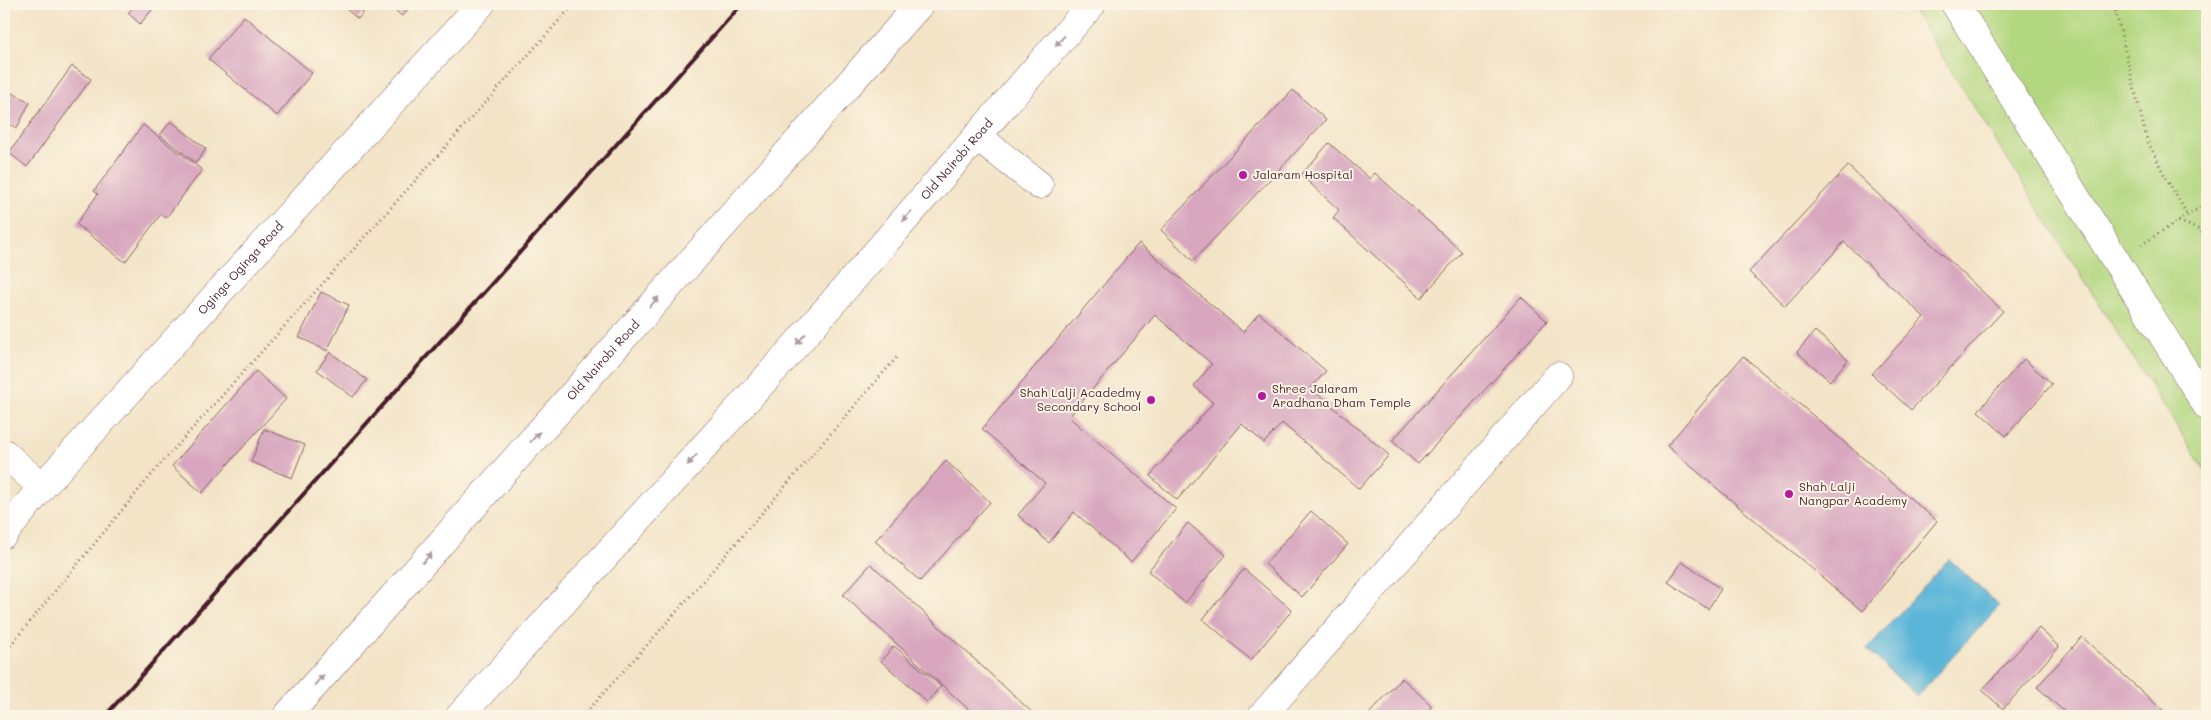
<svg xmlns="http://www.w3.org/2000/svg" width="2211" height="720" font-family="Mali,sans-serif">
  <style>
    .green { fill: #b3d780; stroke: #7e7b56 }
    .water { fill: #5ab5d8; stroke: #526a82 }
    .building { fill: #d8a7bf }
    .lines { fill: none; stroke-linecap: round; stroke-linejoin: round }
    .street-casing { stroke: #856462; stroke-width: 29 }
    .secondary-casing { stroke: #856462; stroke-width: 29 }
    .highway-casing { stroke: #856462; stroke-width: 29 }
    .path { stroke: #856462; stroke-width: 3; stroke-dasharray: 1 4; stroke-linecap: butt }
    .street { stroke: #fff; stroke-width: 28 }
    .secondary { stroke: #fff; stroke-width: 28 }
    .highway { stroke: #fff; stroke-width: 28 }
    .rail { stroke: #4a1f2b; stroke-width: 4 }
    .oneway { fill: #ae9aa0 }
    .poi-dot { fill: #b5179e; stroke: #fcf5e5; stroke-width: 2 }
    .labels { text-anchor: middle; stroke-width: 4; stroke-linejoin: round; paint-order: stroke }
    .street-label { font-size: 12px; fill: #4a1f2b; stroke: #fcf5e5 }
    .poi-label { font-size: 12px; fill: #4a1f2b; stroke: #fcf5e5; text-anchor: start }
  </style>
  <rect width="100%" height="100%" fill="#fcf5e5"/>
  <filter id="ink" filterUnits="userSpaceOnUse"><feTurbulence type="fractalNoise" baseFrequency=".02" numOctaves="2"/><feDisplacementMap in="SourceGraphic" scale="10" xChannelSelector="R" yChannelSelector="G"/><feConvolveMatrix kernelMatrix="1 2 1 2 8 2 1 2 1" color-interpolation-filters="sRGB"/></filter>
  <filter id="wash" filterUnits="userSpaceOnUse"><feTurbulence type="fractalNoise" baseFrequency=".0096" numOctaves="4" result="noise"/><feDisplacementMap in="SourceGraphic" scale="20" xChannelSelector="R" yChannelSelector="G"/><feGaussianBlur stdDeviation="1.12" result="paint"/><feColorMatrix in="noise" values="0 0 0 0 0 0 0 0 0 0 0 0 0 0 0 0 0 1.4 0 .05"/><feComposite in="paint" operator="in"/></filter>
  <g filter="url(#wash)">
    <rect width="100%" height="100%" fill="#f3e4c7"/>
    <path class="green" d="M1909,4H2207V474Z"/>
    <path class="water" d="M1949,559L1999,606L1917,696L1867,649Z"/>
    <g id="blocks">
      <g class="building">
        <path d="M136,4H157L140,24L128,13Z"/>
        <path d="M340,4H370L358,19Z"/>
        <path d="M387,4H413L402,16Z"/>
        <path d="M244,16L312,73L277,116L208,59Z"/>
        <path d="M72,66L91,79L27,167L9,153Z"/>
        <path d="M4,89L30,102L17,128L4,122Z"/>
        <path d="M1293,90L1326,120L1193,261L1161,230Z"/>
        <path d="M171,121L206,149L196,163L160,135Z"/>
        <path d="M143,125L202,170L166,218L161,214L125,262L76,224L98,194L94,191Z"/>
        <path d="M1329,143L1370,179L1375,173L1462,252L1421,298L1333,218L1339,210L1301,175Z"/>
        <path d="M1848,166L2003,311L1911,410L1872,374L1924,317L1844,242L1785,306L1749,272Z"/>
        <path d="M1139,243L1243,332L1259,313L1326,371L1311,388L1389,455L1359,489L1282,423L1264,443L1242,424L1177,500L1150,476L1213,403L1194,386L1212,364L1155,315L1069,417L1176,509L1131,562L1074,512L1049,543L1018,515L1045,483L982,429Z"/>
        <path d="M321,292L349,305L327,351L299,337Z"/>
        <path d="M1521,297L1547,321L1418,464L1392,441Z"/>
        <path d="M1815,331L1848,360L1830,381L1797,352Z"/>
        <path d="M330,352L367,380L353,397L317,370Z"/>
        <path d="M1743,356L1937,521L1862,611L1667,446Z"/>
        <path d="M2024,359L2052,384L2006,436L1978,411Z"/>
        <path d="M256,371L286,399L202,493L172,466Z"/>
        <path d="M264,429L305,445L292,478L251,462Z"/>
        <path d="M946,461L990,502L920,581L875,541Z"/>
        <path d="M1311,511L1348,544L1302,597L1265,564Z"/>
        <path d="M1188,523L1226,555L1185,603L1148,571Z"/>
        <path d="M1682,562L1721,589L1708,609L1668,582Z"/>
        <path d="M871,564L1036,716H976L843,595Z"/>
        <path d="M1244,569L1292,610L1251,660L1203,619Z"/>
        <path d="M2039,628L2059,647L2003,709L1982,690Z"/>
        <path d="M2082,637L2169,716H2069L2037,687Z"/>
        <path d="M894,646L941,686L927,702L881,661Z"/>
        <path d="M1402,678L1432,706L1423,716H1367Z"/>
      </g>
    </g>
  </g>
  <g filter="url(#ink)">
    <use href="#blocks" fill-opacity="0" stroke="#856462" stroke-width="1"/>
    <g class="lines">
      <g class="street-casing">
        <g id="street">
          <path d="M1955,4L2207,406"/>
          <path d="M977,136L1039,185"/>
          <path d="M4,453L42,487"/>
          <path d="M1262,716L1558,376"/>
        </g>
      </g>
      <g class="secondary-casing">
        <g id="secondary">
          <path id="s1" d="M4,534L42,487L481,4"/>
        </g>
      </g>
      <g class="highway-casing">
        <g id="highway">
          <path id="s2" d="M287,716L920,4"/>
          <path id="s3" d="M460,716L781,362L1092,4"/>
        </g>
      </g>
      <g class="path">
        <path d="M2109,4L2115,9L2147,140L2164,174L2187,214"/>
        <path d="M2178,221L2207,203"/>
        <path d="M2141,245L2178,221L2200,230L2207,240"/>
        <path d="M4,653L157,468L574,4"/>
        <path d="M583,716L665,625L897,357"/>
      </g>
      <use href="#street" class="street"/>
      <use href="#secondary" class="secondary"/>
      <use href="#highway" class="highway"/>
      <path class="rail" d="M105,716L742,4"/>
    </g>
    <defs><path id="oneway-solid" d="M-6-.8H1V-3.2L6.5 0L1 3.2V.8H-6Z" transform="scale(1.25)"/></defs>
    <g class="oneway">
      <use href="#oneway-solid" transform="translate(1060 41) rotate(131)"/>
      <use href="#oneway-solid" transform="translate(907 216) rotate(131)"/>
      <use href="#oneway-solid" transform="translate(654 302) rotate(-48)"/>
      <use href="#oneway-solid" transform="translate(801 339) rotate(131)"/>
      <use href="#oneway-solid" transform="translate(535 437) rotate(-48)"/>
      <use href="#oneway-solid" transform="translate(692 460) rotate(132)"/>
      <use href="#oneway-solid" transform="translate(427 558) rotate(-48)"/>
      <use href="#oneway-solid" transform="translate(319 680) rotate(-48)"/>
    </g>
  </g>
  <g class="poi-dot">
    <circle cx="1243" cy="175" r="5"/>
    <circle cx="1262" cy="396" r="5"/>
    <circle cx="1151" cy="400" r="5"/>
    <circle cx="1789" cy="494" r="5"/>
  </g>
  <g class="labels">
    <g class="street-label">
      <text dy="4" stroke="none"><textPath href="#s3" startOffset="746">Old Nairobi Road</textPath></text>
      <text dy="4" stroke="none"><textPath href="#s1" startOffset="356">Oginga Oginga Road</textPath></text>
      <text dy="4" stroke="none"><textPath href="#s2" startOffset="476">Old Nairobi Road</textPath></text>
    </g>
    <g class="poi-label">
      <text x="1253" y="179">Jalaram Hospital</text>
      <text x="1272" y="393">Shree Jalaram<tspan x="1272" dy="14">Aradhana Dham Temple</tspan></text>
      <text x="1141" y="397" text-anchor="end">Shah Lalji Acadedmy<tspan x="1141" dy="14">Secondary School</tspan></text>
      <text x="1799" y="491">Shah Lalji<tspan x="1799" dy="14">Nangpar Academy</tspan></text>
    </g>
  </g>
  <rect width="2211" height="720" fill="none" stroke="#fcf5e5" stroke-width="20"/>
</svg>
